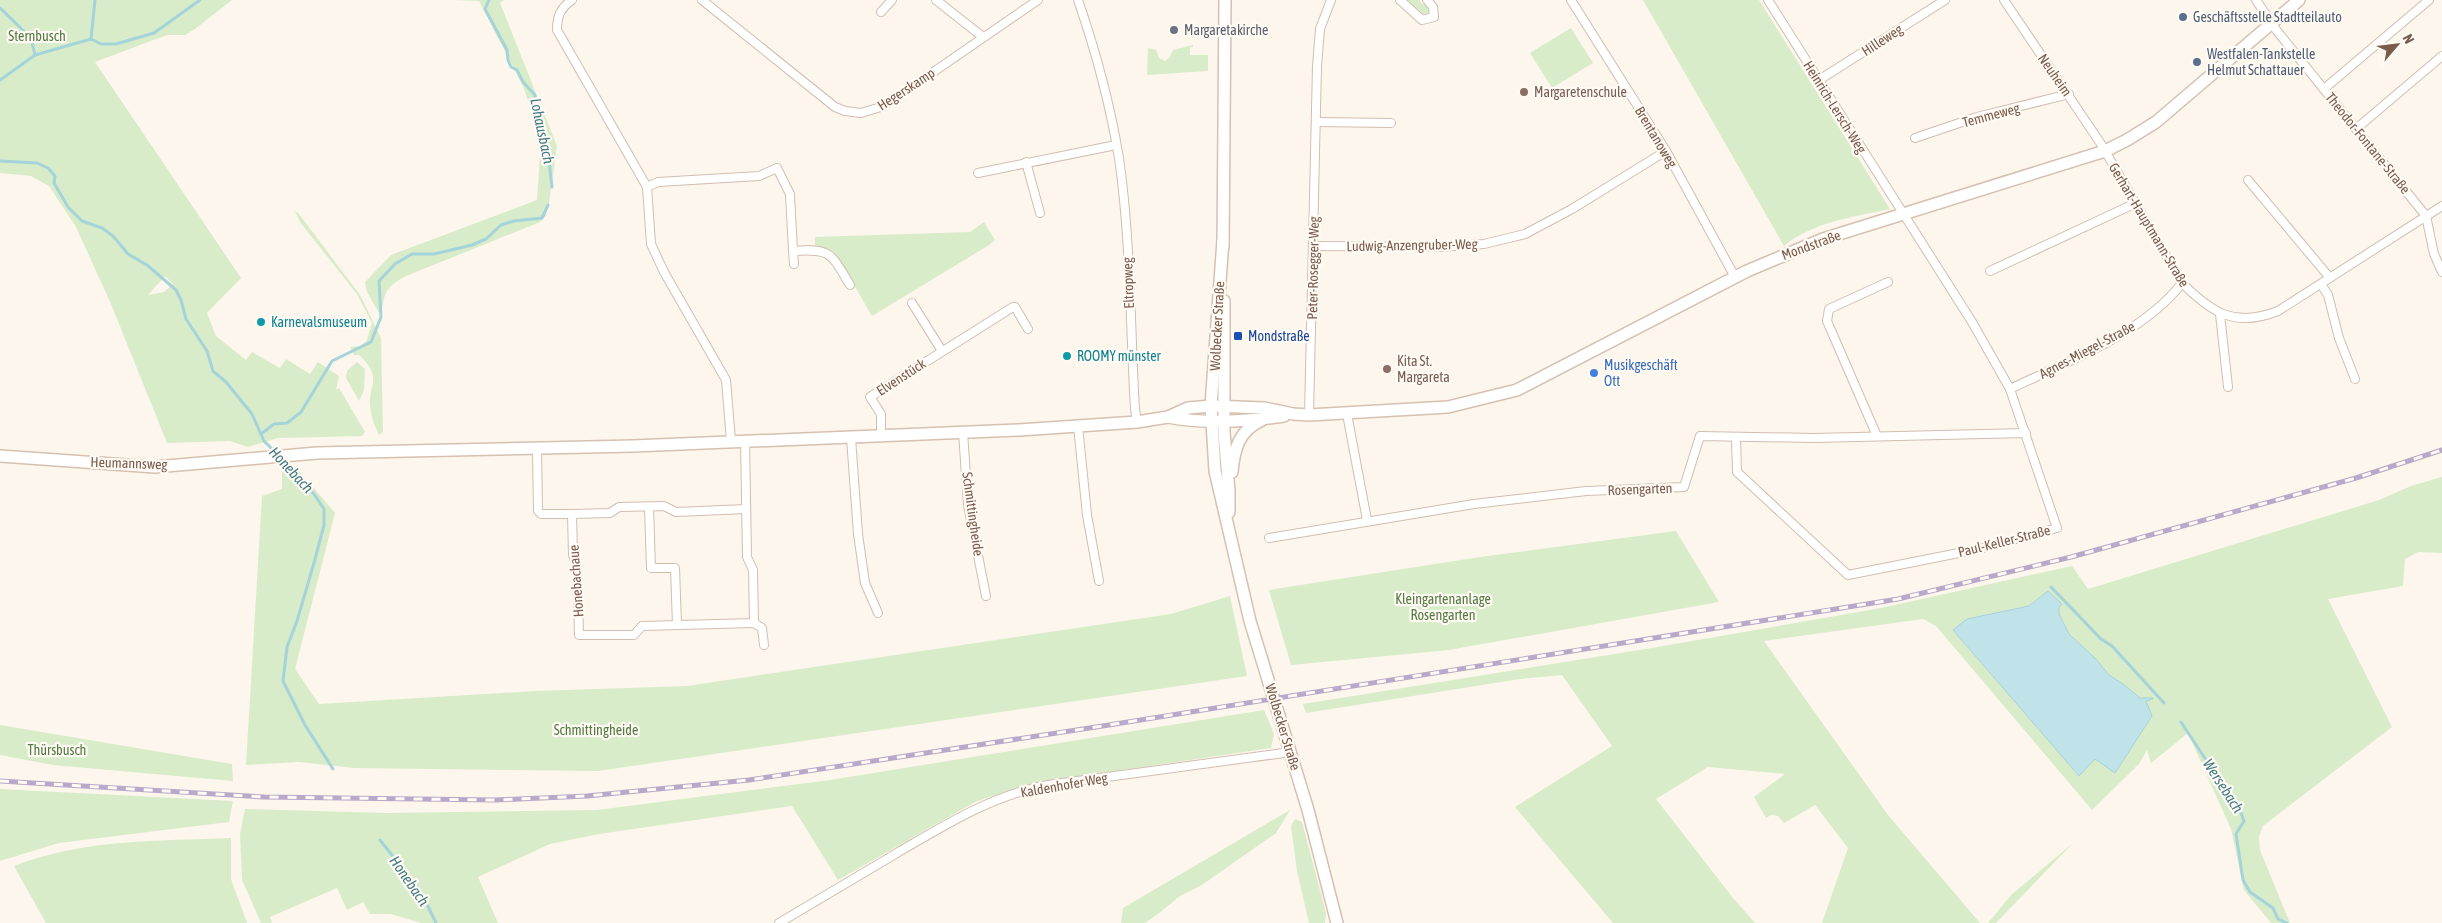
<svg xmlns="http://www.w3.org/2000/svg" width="2442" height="923" font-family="'Asap Condensed',sans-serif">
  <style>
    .green { fill: #d8ecc9; fill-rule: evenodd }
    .water { fill: #bfe3e8; stroke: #a5d3da }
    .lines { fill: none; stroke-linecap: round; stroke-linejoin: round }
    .stream { stroke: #a5d3da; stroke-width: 3 }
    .street-casing { stroke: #d1beb0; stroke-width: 10 }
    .secondary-casing { stroke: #d6c0b0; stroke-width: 14 }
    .street { stroke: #fff; stroke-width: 8 }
    .secondary { stroke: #fff; stroke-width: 11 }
    .rail-casing { stroke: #b9a8c9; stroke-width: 5 }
    .rail { stroke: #fffaf3; stroke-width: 3; stroke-dasharray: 9; stroke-linecap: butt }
    .service-dot { fill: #5c6f8a; stroke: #fffaf3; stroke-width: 2 }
    .worship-dot { fill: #6b7280; stroke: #fffaf3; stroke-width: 2 }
    .education-dot { fill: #8d6e63; stroke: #fffaf3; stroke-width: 2 }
    .culture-dot { fill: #0f9aa8; stroke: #fffaf3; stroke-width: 2 }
    .transit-dot { fill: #1a4fb4; stroke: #fffaf3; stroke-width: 2 }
    .shop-dot { fill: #3f7fe0; stroke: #fffaf3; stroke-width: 2 }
    .labels { text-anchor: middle; stroke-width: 4.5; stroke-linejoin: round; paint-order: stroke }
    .service-label { font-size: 14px; fill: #4e5e75; stroke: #fffaf3; text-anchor: start }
    .worship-label { font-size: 14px; fill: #5b616d; stroke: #fffaf3; text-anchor: start }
    .park-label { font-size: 14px; fill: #537a41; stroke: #fffaf3 }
    .street-label { font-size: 14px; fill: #7a5c4d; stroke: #fffaf3 }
    .education-label { font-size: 14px; fill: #785e54; stroke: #fffaf3; text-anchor: start }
    .culture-label { font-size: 14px; fill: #0d838f; stroke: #fffaf3; text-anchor: start }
    .transit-label { font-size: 14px; fill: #164399; stroke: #fffaf3; text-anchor: start }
    .shop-label { font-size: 14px; fill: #366cbe; stroke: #fffaf3; text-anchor: start }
    .water-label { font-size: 15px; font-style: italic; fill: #437c86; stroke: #fffaf3 }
  </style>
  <rect width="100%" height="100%" fill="#fdf6ec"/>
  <g class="green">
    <path d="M0,0H232L195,29L185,35H167L95,62L241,278L207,313L216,336L246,360L252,352L280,368L286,359L310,374L318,362L339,376L336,390L339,388L365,432L362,436L278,438L248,447L230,441L167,443L111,304L76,227L49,186L31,176L0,173ZM165,276L173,284L164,292L148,295Z"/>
    <path d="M451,0H504L500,3L557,146L548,210L543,209L547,215L540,222L406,276C397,281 387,286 384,298C383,305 383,307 379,313L367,292L365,282L391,255L537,200L541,139L523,86L479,1Z"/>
    <path d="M1406,0H1419L1423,5L1426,3L1430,11L1426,15L1423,14Z"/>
    <path d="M1643,0H1759L1890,209C1853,217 1813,222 1784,246Z"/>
    <path d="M1571,28L1593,63L1552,88L1530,53Z"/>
    <path d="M1193,45V47H1190V55H1208V71L1147,75L1148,48L1156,50L1159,58L1165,61L1169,58L1173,50Z"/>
    <path d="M295,211L299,214L360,295L381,338L383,432L379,435C376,428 372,420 371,412C365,385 386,380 359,355H354L350,347L361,346L367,340L372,323L357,294L300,222Z"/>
    <path d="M984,222L995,240L989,245L872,316C861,299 837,246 815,246V237L970,232Z"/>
    <path d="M357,362L365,369L364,390L359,401L346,378L347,371Z"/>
    <path d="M282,465L295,466L335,513L295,669L319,704L536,691L687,686L1171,614L1230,596L1247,676L598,771L354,768L299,762L246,765L262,496L282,489Z"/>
    <path d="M2442,477V553L2418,552L2405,559L2403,586L2328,599L2392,727L2263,826L2259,837L2260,850L2290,923H2271L2244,890L2231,829L2188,733L2151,763L2147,750L2139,764L2092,810L1936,626L1923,619L1764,641L1888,815L1980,923H1822L1848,848L1815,805L1784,823L1778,816L1771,815L1766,818L1754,797L1785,774L1708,767L1656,799L1733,898L1755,923H1613L1515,807L1612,746L1562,675L1520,679L1306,713L1303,704L1652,648L1881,608L2072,566L2088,589L2379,500L2411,486ZM2048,591L2059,607V614L2069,634L2095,658L2109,675L2123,684L2140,698L2095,759L2079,776L1967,619L2029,606Z"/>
    <path d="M1676,531L1719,602L1449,650L1291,665L1269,590L1480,557Z"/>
    <path d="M1264,710L1274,734L1271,748L1042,782L1007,791L975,802L838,880L792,806L599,834L550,844L478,877L498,923H421L391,914H370L363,902L347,910L337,888L270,917L272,923H261L242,880L240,834L245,809L386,813L597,810L830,780Z"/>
    <path d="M0,725L232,764L233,781L53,765L0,755Z"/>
    <path d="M0,789L233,801L229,822L59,843L0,861Z"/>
    <path d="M1290,810L1276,833L1202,885L1180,896L1158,914L1145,923H1121L1123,908Z"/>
    <path d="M1295,819L1302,822L1326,913L1325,923H1309L1297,871L1291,826Z"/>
    <path d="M231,838V879L247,923H46L14,866C82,839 159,841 231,838Z"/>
    <path d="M2073,843L1996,923H1988L2011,895Z"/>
  </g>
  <path class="water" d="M2048,591L2062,604L2059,608V614L2069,634L2095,658L2109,675L2123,684L2140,698H2153V699L2146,701L2152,716L2115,773L2095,759L2079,776L1953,630L1967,619L2029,606Z"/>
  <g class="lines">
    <g class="stream">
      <path d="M489,0L485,9L507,50L508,60L511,67L517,70L523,82L535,95C535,98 534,104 535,107C537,117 547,121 540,134L549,161L552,187"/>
      <path d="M0,8L31,38L35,55"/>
      <path d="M91,39L95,0"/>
      <path d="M0,80L35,55L91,39L101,44H116L154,33L200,0"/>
      <path d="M0,161L37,163L48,168L55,176L54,183L68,207L82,221L102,228L113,236L128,254L147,265L176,290L181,300L186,319L207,351L213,371L226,382L252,414L264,441L276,453"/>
      <path d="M261,434L274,424L287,423L301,412L332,361L371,342L381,317L379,281L395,264L412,254H434L472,245L486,239L501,225L514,221L542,218L548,205"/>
      <path d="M282,460L314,494L324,509V525L314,563L297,621L287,647L283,681L305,725L333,769"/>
      <path d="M2051,587L2101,639L2112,646L2164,703"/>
      <path d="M2181,722L2241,813L2244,821L2236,834L2243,880L2250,892L2273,908L2278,919L2287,923"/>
      <path d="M380,840L421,892L436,923"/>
    </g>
    <g class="street-casing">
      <g id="street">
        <path d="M572,0C560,8 557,17 557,30L647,187L651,244L664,272L726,380L731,441"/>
        <path d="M702,0L835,107L845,111L861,113L884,106L1038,0"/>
        <path d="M936,0L983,37"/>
        <path d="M1078,0C1096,52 1110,104 1119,158C1131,241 1130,326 1135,409L1137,422"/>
        <path d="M1400,0L1422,20L1434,17L1433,7L1427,0"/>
        <path d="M1571,0L1666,151L1735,277"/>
        <path d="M2004,0L2101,144L2182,283C2212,313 2235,328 2278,311L2442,206"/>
        <path d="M2256,0L2277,31L2426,216L2434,254L2442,272"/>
        <path d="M881,12L892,0"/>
        <path d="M1819,80L1945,0"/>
        <path d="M2325,88L2429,0"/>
        <path d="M1316,122L1391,123"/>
        <path d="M2357,128L2442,56"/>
        <path d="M1915,138L1977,117L2069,94"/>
        <path d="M1026,162L1040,213"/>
        <path d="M978,173L1116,145"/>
        <path d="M2248,180L2330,278"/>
        <path d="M647,187L658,182L759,176L777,168L790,194L793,251C832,248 831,254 850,285"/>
        <path d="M1314,246L1440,247L1484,244L1525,234L1572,209L1666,151"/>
        <path d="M793,251L794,264"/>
        <path d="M1990,271L2136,203"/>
        <path d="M2321,284L2328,295L2339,338L2355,379"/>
        <path d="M912,303L942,351"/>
        <path d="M2220,314L2228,387"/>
        <path d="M2010,389C2066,362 2143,334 2182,283"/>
        <path d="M1347,414L1367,520"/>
        <path d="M1309,415L1317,66L1320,29L1331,0"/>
        <path d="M1078,426L1087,515L1099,581"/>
        <path d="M963,432L968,505L986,596"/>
        <path d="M881,436V414L870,397L1013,307H1015L1028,329"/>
        <path d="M1877,436L1827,321L1829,309L1888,282"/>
        <path d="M851,438L858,534L865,583L878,613"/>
        <path d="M1736,438L1737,472L1848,575L1979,549L2057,528L2010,389L1972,322L1768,0"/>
        <path d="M537,448L538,511L541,514H572L573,555L577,566L579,635H634L642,626L754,623L753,570L747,557L745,440"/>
        <path d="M649,507L651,568H675L677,625"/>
        <path d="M572,514L610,513L619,507L664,506L676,512L746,509"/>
        <path d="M1269,538L1474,504L1586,491L1684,487L1700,436L1814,438L2026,433"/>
        <path d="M754,623L762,628L764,645"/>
        <path d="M779,923C818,900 857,877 897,853C945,825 992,795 1048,785L1291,752"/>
      </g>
    </g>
    <g class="secondary-casing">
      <g id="secondary">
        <path d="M1223,240L1211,406L1215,471L1250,621L1308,810L1337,923"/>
        <path d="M1223,247L1225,0"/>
        <path d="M1224,301V432L1229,491V512"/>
        <path d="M1168,417C1203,424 1249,421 1284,416"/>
        <path d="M0,456L155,467L317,453L633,446L1019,430L1137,422L1168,417L1188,408L1211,406L1264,408L1293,414L1309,415L1448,407L1517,390L1747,271L1823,239L2105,151L2127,140L2156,122L2299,0"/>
        <path d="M1232,472C1234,449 1239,430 1262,420"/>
      </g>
    </g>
    <use href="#street" class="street"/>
    <use href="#secondary" class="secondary"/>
    <g class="rail-casing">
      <path id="rail" d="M0,781L264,797L495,800L587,796L749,780L1109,725L1898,599L2071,557L2356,478L2442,450"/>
    </g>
    <use href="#rail" class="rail"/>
  </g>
  <g class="service-dot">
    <circle cx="2183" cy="17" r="5"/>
    <circle cx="2197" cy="62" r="5"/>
  </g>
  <circle class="worship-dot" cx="1174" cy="30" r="5"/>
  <g class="education-dot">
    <circle cx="1524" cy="92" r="5"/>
    <circle cx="1387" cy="369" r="5"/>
  </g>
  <g class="culture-dot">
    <circle cx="261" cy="322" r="5"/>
    <circle cx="1067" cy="356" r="5"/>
  </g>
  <rect class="transit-dot" x="1233" y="331" width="10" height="10" rx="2.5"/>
  <circle class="shop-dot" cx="1594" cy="373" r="5"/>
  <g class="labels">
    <g class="service-label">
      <text x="2193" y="22">Geschäftsstelle Stadtteilauto</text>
      <text x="2207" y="59">Westfalen-Tankstelle<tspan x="2207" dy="16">Helmut Schattauer</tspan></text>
    </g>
    <g class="worship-label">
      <text x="1184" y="35">Margaretakirche</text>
    </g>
    <g class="park-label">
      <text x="37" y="41">Sternbusch</text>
      <text x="1443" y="604">Kleingartenanlage<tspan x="1443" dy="16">Rosengarten</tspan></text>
      <text x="596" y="735">Schmittingheide</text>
      <text x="57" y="755">Thürsbusch</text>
    </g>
    <g class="street-label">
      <text transform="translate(1882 40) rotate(-33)" y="5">Hilleweg</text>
      <text transform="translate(2055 75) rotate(55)" y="5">Neuheim</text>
      <text transform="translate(906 89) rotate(-33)" y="5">Hegerskamp</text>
      <text transform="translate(1835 107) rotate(58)" y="5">Heinrich-Lersch-Weg</text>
      <text transform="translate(1991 115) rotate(-15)" y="5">Temmeweg</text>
      <text transform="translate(1656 137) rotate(59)" y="5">Brentanoweg</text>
      <text transform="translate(2368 143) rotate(51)" y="5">Theodor-Fontane-Straße</text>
      <text transform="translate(2149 225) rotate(59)" y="5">Gerhart-Hauptmann-Straße</text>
      <text transform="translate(1412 245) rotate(-1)" y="5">Ludwig-Anzengruber-Weg</text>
      <text transform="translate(1811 245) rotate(-20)" y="5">Mondstraße</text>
      <text transform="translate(1313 268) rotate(-89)" y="5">Peter-Rosegger-Weg</text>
      <text transform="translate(1128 283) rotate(-92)" y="5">Eltropweg</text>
      <text transform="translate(1217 326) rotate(-87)" y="5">Wolbecker Straße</text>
      <text transform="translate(2087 350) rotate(-28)" y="5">Agnes-Miegel-Straße</text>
      <text transform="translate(901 377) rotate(-33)" y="5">Elvenstück</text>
      <text transform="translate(129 463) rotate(2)" y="5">Heumannsweg</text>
      <text transform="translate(1640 489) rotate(-2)" y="5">Rosengarten</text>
      <text transform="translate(973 514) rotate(82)" y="5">Schmittingheide</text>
      <text transform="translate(2004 541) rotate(-14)" y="5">Paul-Keller-Straße</text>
      <text transform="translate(576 581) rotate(-94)" y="5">Honebachaue</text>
      <text transform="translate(1283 727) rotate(73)" y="5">Wolbecker Straße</text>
      <text transform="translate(1064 785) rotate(-10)" y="5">Kaldenhofer Weg</text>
    </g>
    <g class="education-label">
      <text x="1534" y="97">Margaretenschule</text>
      <text x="1397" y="366">Kita St.<tspan x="1397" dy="16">Margareta</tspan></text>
    </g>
    <g class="culture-label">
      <text x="271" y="327">Karnevalsmuseum</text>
      <text x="1077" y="361">ROOMY münster</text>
    </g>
    <g class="transit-label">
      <text x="1248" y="341">Mondstraße</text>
    </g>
    <g class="shop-label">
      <text x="1604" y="370">Musikgeschäft<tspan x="1604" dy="16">Ott</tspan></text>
    </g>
    <g class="water-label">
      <text transform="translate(542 131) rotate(78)" y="5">Lohausbach</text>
      <text transform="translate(291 470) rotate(47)" y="5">Honebach</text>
      <text transform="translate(2223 786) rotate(57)" y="5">Wersebach</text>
      <text transform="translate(409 881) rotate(55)" y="5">Honebach</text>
    </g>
  </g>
  <g transform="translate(2397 45) rotate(62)" stroke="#fffaf3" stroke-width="4" paint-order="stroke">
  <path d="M0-4L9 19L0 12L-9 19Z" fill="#7a5c4d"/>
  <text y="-8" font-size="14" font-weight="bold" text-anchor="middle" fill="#7a5c4d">N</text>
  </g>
</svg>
